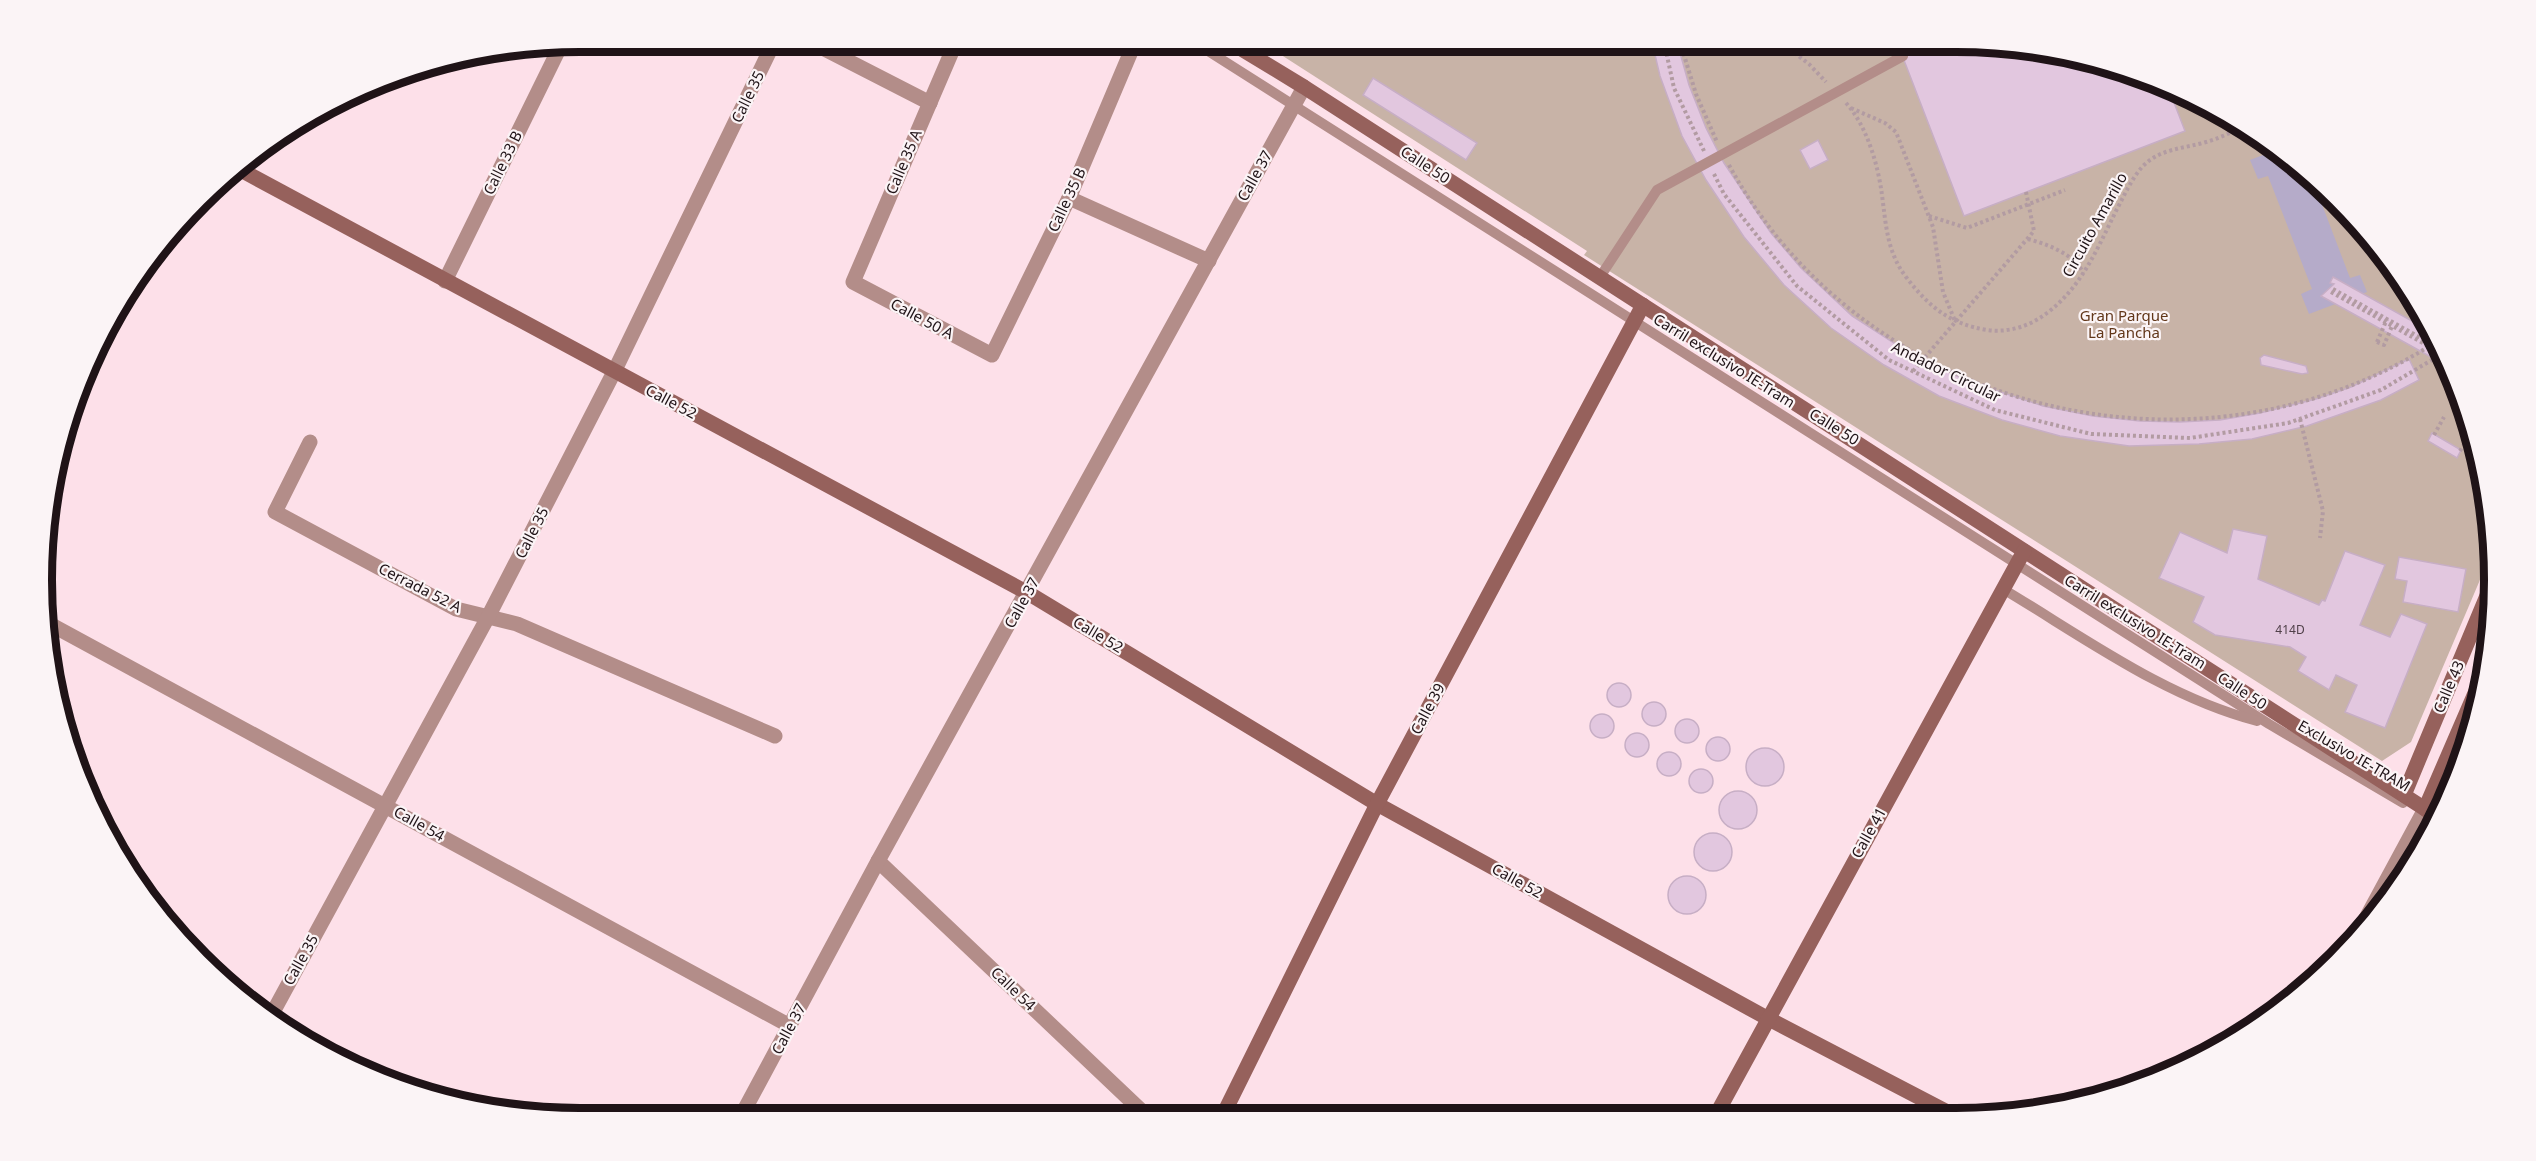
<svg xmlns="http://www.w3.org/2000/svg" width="2536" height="1161" font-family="'Noto Sans',sans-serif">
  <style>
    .green { fill: #c8b3a7 }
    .water { fill: #b5abc9 }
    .building { fill: #e2c7df; stroke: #c7aec5; stroke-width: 1.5 }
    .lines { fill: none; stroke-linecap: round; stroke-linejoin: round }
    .path { stroke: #b29ba2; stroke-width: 4; stroke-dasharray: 3 3; stroke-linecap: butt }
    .lane { stroke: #b38d89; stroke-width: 10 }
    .street { stroke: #b38d89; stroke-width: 15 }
    .secondary { stroke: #96615c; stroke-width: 15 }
    .path-bridge { stroke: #b29ba2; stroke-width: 4; stroke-dasharray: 3 3; stroke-linecap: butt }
    .labels { text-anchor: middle; stroke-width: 4.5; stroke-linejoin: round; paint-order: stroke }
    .number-label { font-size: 12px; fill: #504049 }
    .street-label { font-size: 15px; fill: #1f1317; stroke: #fbf4f6 }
    .park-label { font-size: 15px; fill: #62371a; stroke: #fbf4f6 }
    .rim { fill: none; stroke: #1f1317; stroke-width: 8 }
  </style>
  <rect width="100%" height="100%" fill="#fde0e9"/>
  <path class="green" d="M1261,42H1956L2060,52L2161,83L2254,133L2336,199L2403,281L2453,374L2484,475L2491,554L2411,742L2382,761L1584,255L1587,251Z"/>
  <path class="water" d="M2276,150L2313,181L2350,278L2360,275L2367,292L2309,314L2301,294L2312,289L2268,176L2258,179L2250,160Z"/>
  <g class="building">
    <path d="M1652,42H1677L1689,85L1706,128L1724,163L1771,233L1801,268L1852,316L1908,352L1965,380L2043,406L2093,416L2140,421L2179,422L2220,420L2260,413L2316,399L2351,387L2409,359L2419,380L2381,400L2307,426L2252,439L2199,444L2129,446L2060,436L2002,420L1939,396L1884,365L1831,328L1784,285L1744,237L1706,180L1682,136L1660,76Z"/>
    <path d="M1897,42H1956L2060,52L2161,83L2168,87L2185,131L1964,216Z"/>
    <path d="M1373,78L1477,143L1466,160L1363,95Z"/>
    <path d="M1818,140L1828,160L1810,169L1800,150Z"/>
    <path d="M2333,277L2430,331L2449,367L2321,296L2334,284L2330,283Z"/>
    <path d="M2264,355L2306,366L2308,373L2302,374L2261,365L2260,358Z"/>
    <path d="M2432,433L2461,450L2457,458L2428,441Z"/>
    <path d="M2233,529L2267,536L2258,579L2319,605L2322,600L2325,601L2345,551L2385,565L2360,625L2390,637L2401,614L2427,624L2385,728L2345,712L2357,685L2336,675L2329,690L2298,671L2306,657L2290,647L2215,635L2193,622L2204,597L2159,578L2180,532L2227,553Z"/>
    <path d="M2399,557L2466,569L2458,612L2403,602L2407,581L2395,579Z"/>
    <circle cx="1619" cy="695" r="12"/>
    <circle cx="1654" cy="714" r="12"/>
    <circle cx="1602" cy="726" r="12"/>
    <circle cx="1687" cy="731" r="12"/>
    <circle cx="1637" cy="745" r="12"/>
    <circle cx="1718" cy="749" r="12"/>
    <circle cx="1765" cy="767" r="19"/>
    <circle cx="1669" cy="764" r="12"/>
    <circle cx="1701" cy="781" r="12"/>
    <circle cx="1738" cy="810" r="19"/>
    <circle cx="1713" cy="852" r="19"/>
    <circle cx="1687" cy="895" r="19"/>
  </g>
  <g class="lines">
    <g class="path">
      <path d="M1664,42L1674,88L1704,151"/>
      <path d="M1680,42L1696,94L1717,142"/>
      <path d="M1780,42L1809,64L1826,82"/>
      <path d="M1846,103C1867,126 1878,165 1882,195C1886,225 1887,252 1906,277C1929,307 1950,324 1987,330C2009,333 2030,326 2047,313C2082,287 2098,247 2117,209C2125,194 2132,178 2143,166C2161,148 2183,149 2206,142C2218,139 2231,132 2244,127"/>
      <path d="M1851,108L1885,123L1896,132L1933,227L1943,292L1955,321"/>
      <path d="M1729,165C1864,414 2199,495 2436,342"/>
      <path d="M1714,174L1724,194L1797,286L1889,360L1995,410L2091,434L2190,438L2288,423L2381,390L2442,354"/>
      <path d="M1929,216L1967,228L2065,190"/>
      <path d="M2028,239C2046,244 2075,254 2083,273"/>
      <path d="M2331,292L2441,353"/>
      <path d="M2377,342L2384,345L2392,326"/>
      <path d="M1913,371L2034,231L2026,192"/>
      <path d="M2300,419L2323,511L2320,538"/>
      <path d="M2434,435L2444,417"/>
      <path d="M2460,451L2471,433"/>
    </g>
    <g class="lane">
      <path d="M1194,42L2269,724L2403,803"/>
      <path d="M1600,277L1657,190L1903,56"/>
      <path d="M2003,589C2085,638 2165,697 2257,721"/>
    </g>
    <g class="street">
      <path d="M811,42L930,103"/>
      <path d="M956,42L853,282L992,355L1069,198L1135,42"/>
      <path d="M1069,198L1209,261"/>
      <path d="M445,281L561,45"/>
      <path d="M310,442L275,512L456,609L517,624L775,736"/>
      <path d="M48,623L790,1026"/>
      <path d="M878,861L1148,1117"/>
      <path d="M2358,933L2425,809"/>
      <path d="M272,1014L488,617L614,372L774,42"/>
      <path d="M740,1118L878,861L1304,87"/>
    </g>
    <g class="secondary">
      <path d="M1230,42L1304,87L2436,816"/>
      <path d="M237,168L1028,593L1377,804L1767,1018L1953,1115"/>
      <path d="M2404,795L2494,579"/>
      <path d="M2425,809L2485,670"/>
      <path d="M1716,1115L2024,551"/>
      <path d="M1222,1117L1377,804L1643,305"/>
    </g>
    <g class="path-bridge">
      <path d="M2333,289L2439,348"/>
      <path d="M2377,342L2387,319"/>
    </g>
  </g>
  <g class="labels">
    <g class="number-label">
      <text x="2290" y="634">414D</text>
    </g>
    <g class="street-label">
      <text transform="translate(748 97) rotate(-64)" y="5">Calle 35</text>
      <text transform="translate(904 162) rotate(-67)" y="5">Calle 35 A</text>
      <text transform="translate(503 163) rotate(-64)" y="5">Calle 33 B</text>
      <text transform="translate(1425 165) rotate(33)" y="5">Calle 50</text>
      <text transform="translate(1255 176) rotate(-61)" y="5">Calle 37</text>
      <text transform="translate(1067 200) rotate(-65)" y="5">Calle 35 B</text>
      <text transform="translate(2095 225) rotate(-61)" y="5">Circuito Amarillo</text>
      <text transform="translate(922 319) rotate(28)" y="5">Calle 50 A</text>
      <text transform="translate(1724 361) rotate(32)" y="5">Carril exclusivo IE-Tram</text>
      <text transform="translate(1946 372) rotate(26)" y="5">Andador Circular</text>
      <text transform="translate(671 402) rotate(28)" y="5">Calle 52</text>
      <text transform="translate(1834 427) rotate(32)" y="5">Calle 50</text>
      <text transform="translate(532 533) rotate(-63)" y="5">Calle 35</text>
      <text transform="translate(420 588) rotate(27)" y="5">Cerrada 52 A</text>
      <text transform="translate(1022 603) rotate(-61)" y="5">Calle 37</text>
      <text transform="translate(2135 622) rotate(32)" y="5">Carril exclusivo IE-Tram</text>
      <text transform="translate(1098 635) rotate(31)" y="5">Calle 52</text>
      <text transform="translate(2449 687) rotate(-67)" y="5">Calle 43</text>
      <text transform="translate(2242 691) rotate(33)" y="5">Calle 50</text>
      <text transform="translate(1428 709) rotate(-62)" y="5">Calle 39</text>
      <text transform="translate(2354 756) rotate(30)" y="5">Exclusivo IE-TRAM</text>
      <text transform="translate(419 824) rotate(29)" y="5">Calle 54</text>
      <text transform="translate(1869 833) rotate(-61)" y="5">Calle 41</text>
      <text transform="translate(1517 881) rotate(29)" y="5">Calle 52</text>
      <text transform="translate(301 960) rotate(-61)" y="5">Calle 35</text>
      <text transform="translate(1013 989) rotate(44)" y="5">Calle 54</text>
      <text transform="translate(789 1029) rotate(-62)" y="5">Calle 37</text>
    </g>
    <g class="park-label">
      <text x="2124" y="321">Gran Parque<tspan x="2124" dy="17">La Pancha</tspan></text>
    </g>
  </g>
  <path d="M0 0H2536V1161H0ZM580 52H1956A528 528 0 0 1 2484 580V580A528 528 0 0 1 1956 1108H580A528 528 0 0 1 52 580V580A528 528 0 0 1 580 52Z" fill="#fbf4f6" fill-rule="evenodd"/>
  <path class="rim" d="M580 52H1956A528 528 0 0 1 2484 580V580A528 528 0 0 1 1956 1108H580A528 528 0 0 1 52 580V580A528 528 0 0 1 580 52Z"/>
</svg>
